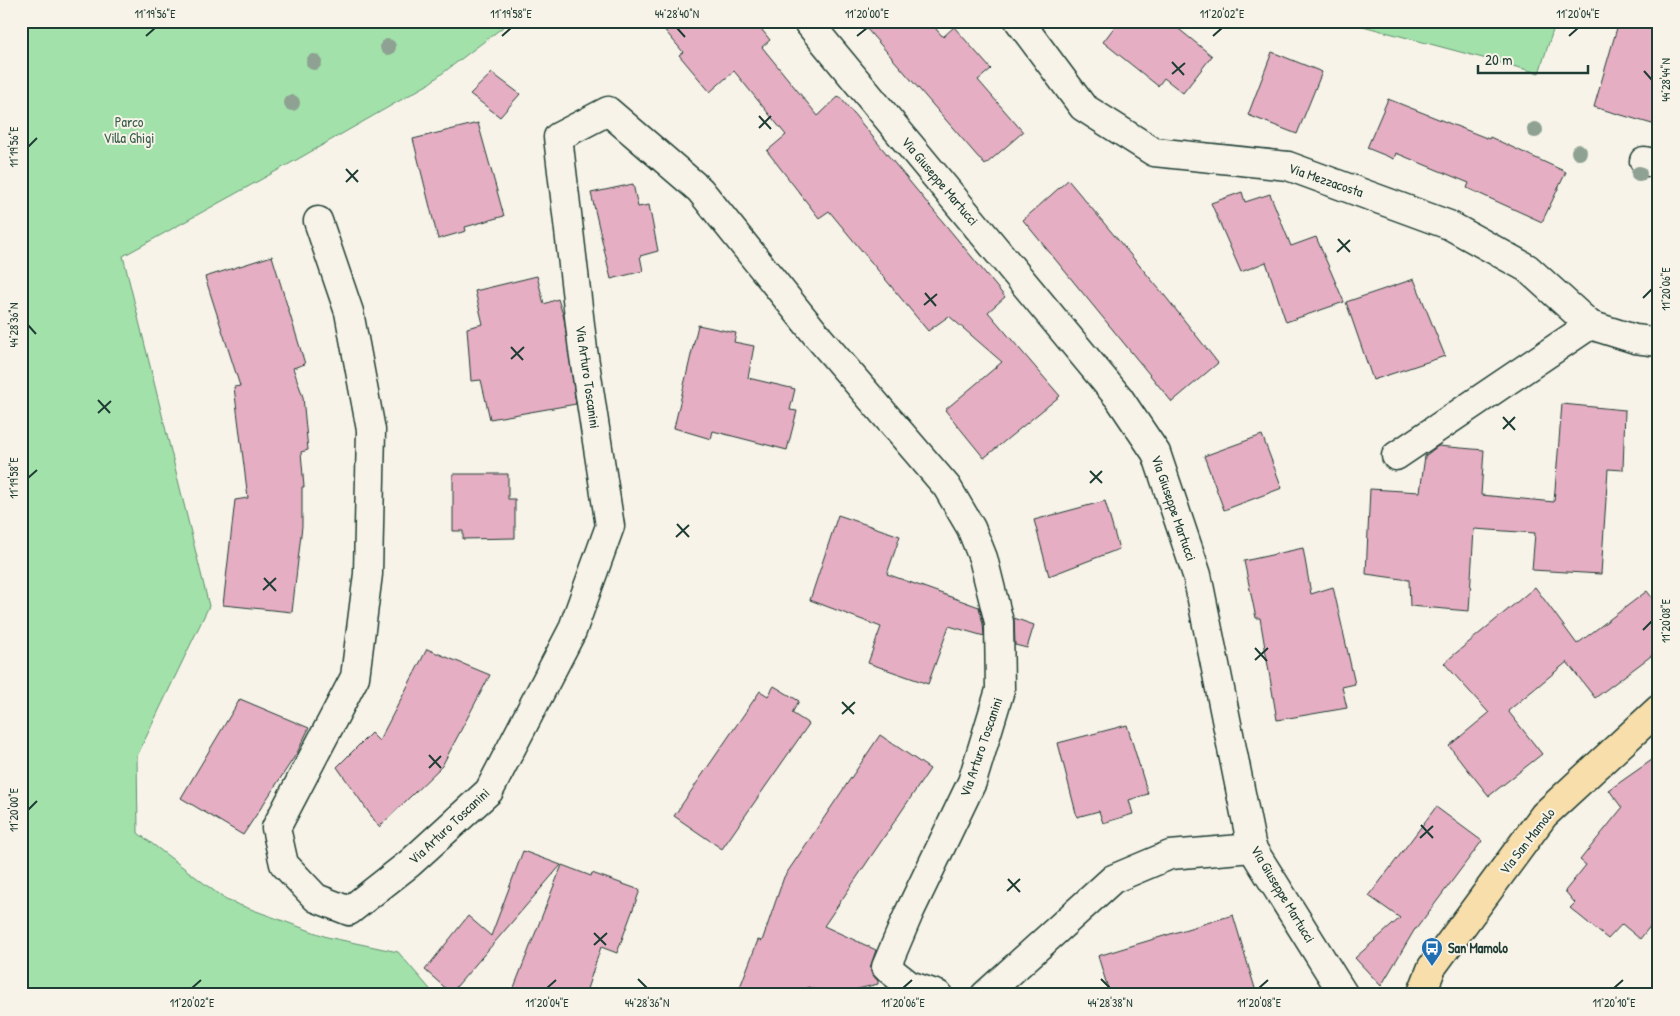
<svg xmlns="http://www.w3.org/2000/svg" width="1680" height="1016" font-family="'Patrick Hand',sans-serif">
  <style>
    .green { fill: #a2e1aa; stroke: #608f6f }
    .building { fill: #e5aec3; stroke: #1f3d34 }
    .lines { fill: none; stroke-linecap: round; stroke-linejoin: round }
    .minor-casing { stroke: #1f3d34; stroke-width: 31 }
    .major-casing { stroke: #1f3d34; stroke-width: 31 }
    .minor { stroke: #f7f3e8; stroke-width: 28 }
    .major { stroke: #f8deab; stroke-width: 28 }
    .tree { fill: #8ea192 }
    .ticks { fill: none; stroke: #1f3d34; stroke-width: 2 }
    .labels { text-anchor: middle; stroke-width: 4; stroke-linejoin: round; paint-order: stroke }
    .park-label { font-size: 14px; fill: #395e4c; stroke: #f7f3e8 }
    .street-label { font-size: 14px; fill: #1f3d34; stroke: #f7f3e8 }
    .poi-label { font-size: 14px; font-weight: bold; fill: #1f3d34; stroke: #f7f3e8; text-anchor: start }
    .neatline { fill: none; stroke: #1f3d34; stroke-width: 2 }
    .ticks-label { font-size: 12px; text-anchor: middle; fill: #1f3d34 }
  </style>
  <rect width="100%" height="100%" fill="#f7f3e8"/>
  <filter id="ink" filterUnits="userSpaceOnUse"><feTurbulence type="fractalNoise" baseFrequency=".02" numOctaves="2"/><feDisplacementMap in="SourceGraphic" scale="10" xChannelSelector="R" yChannelSelector="G"/><feConvolveMatrix kernelMatrix="1 2 1 2 8 2 1 2 1" color-interpolation-filters="sRGB"/></filter>
  <g filter="url(#ink)">
    <g class="green">
      <path d="M21,21H511L427,85L298,159L123,256L209,606L137,756L138,833L226,900L327,937L398,952L435,995H21Z"/>
      <path d="M1344,21H1556L1539,73Z"/>
    </g>
    <g class="building">
      <path d="M657,21H755L770,40L762,47L818,116L839,96L1005,297L988,312L1060,396L984,458L945,410L1002,362L949,316L928,331L829,211L819,218L767,151L786,135L734,71L710,92L679,55L683,52Z"/>
      <path d="M860,21H929L943,37L954,27L991,69L978,80L1023,132L985,165Z"/>
      <path d="M1119,21H1169L1212,56L1183,93L1164,78L1158,86L1103,42Z"/>
      <path d="M1619,21H1659V126L1594,107Z"/>
      <path d="M1272,52L1322,72L1297,134L1248,115Z"/>
      <path d="M492,73L520,94L500,117L470,94Z"/>
      <path d="M1388,99L1489,139L1490,137L1566,172L1542,222L1467,188L1469,183L1396,153L1394,159L1367,148Z"/>
      <path d="M478,123L504,216L465,227L466,231L438,239L413,139Z"/>
      <path d="M1068,180L1165,296L1218,363L1172,402L1023,220Z"/>
      <path d="M633,184L638,207L649,205L658,251L640,256L643,271L611,279L591,193Z"/>
      <path d="M1242,192L1245,202L1270,194L1291,246L1316,237L1344,302L1286,322L1266,262L1241,272L1211,203Z"/>
      <path d="M272,256L305,364L293,368L303,397L308,450L301,452L304,487H302V526L292,612L223,605L235,500L248,498L234,387L240,386L205,277Z"/>
      <path d="M537,276L544,304L558,299L564,318L576,404L490,419L481,380L471,381L467,328L483,324L475,291Z"/>
      <path d="M1414,279L1445,356L1373,380L1346,302Z"/>
      <path d="M698,325L736,333L734,342L754,346L748,378L795,389L790,410L797,411L787,450L713,431L711,439L674,428Z"/>
      <path d="M1562,404L1625,410L1623,470L1608,469L1601,574L1532,570L1535,533L1474,529L1469,611L1410,606L1409,580L1366,574L1370,489L1420,492L1425,456L1438,446L1484,450L1481,495L1554,502Z"/>
      <path d="M1262,435L1282,488L1224,510L1204,456Z"/>
      <path d="M453,474H508V499H515V538L463,539V531H453Z"/>
      <path d="M1105,501L1119,549L1049,576L1034,520Z"/>
      <path d="M838,515L900,536L887,574L979,607L983,624L984,636L949,626L928,684L868,663L881,627L810,600Z"/>
      <path d="M1303,548L1311,594L1333,587L1355,684L1342,687L1347,708L1277,720L1260,618H1256L1244,561Z"/>
      <path d="M1535,587L1577,644L1647,591L1659,607V650L1595,698L1567,662L1508,711L1542,754L1489,796L1449,746L1489,713L1444,663Z"/>
      <path d="M1014,618L1034,625L1027,648L1015,645Z"/>
      <path d="M427,649L490,675L442,766L379,827L337,767L371,733L379,741Z"/>
      <path d="M774,686L799,701L792,713L809,724L722,849L674,816L760,691L768,696Z"/>
      <path d="M240,699L309,728L297,753L243,835L181,798Z"/>
      <path d="M1127,725L1148,794L1129,800L1133,814L1103,823L1099,811L1077,817L1058,743Z"/>
      <path d="M880,735L930,769L824,926L876,950L870,968L872,974L878,981V984L834,995L808,987L805,995H737L758,940L762,941L784,877Z"/>
      <path d="M1659,755V915L1640,939L1622,924L1608,939L1570,908L1575,903L1565,891L1586,865L1580,860L1622,808L1609,790Z"/>
      <path d="M1436,807L1482,841L1416,929H1415L1381,986L1355,958L1400,918L1369,896Z"/>
      <path d="M523,851L561,865L451,993L425,970L468,916L491,936Z"/>
      <path d="M562,865L591,876L592,873L640,890L617,953L601,947L585,995H511Z"/>
      <path d="M1233,915L1257,995H1110L1098,956Z"/>
    </g>
    <g class="lines">
      <g class="minor-casing">
        <g id="minor">
          <path d="M807,21L1119,398L1156,453L1197,575L1252,848L1344,995"/>
          <path d="M1019,21L1083,107L1154,152L1288,166L1449,225L1527,268L1590,325L1635,339L1659,342"/>
          <path d="M1644,161L1659,164"/>
          <path d="M318,221L349,312L371,430L368,574L355,677L276,828L284,864L316,898L349,911L410,863L489,791L572,631L610,526L583,350L558,137L608,111L700,190L819,338L947,487L971,528L983,558L999,622L1000,690L972,782L909,913L886,967L909,985L938,995"/>
          <path d="M1396,456L1590,325"/>
          <path d="M985,995L1113,879L1170,855L1252,848"/>
        </g>
      </g>
      <g class="major-casing">
        <path id="major" d="M1421,995L1432,967L1544,815L1659,709"/>
      </g>
      <use href="#minor" class="minor"/>
      <use href="#major" class="major"/>
    </g>
    <g class="tree">
      <circle cx="388" cy="47" r="8"/>
      <circle cx="314" cy="62" r="8"/>
      <circle cx="292" cy="103" r="8"/>
      <circle cx="1535" cy="130" r="8"/>
      <circle cx="1579" cy="152" r="8"/>
      <circle cx="1639" cy="174" r="8"/>
    </g>
  </g>
  <path class="ticks" d="M677,28L685,37M146,36L155,28M502,36L511,28M857,36L867,28M1213,36L1222,28M1569,36L1578,28M1172,62L1184,75M1644,71L1652,80M1172,74L1185,63M759,116L771,129M759,128L771,116M28,147L37,138M346,169L358,182M346,182L358,170M1338,239L1350,252M1337,252L1350,240M925,293L936,306M1643,298L1652,289M924,305L937,294M28,325L36,334M511,347L523,360M511,359L524,347M98,400L110,413M98,413L111,401M1503,417L1515,430M1503,429L1515,417M1090,471L1102,483M28,478L37,470M1090,483L1102,471M677,524L689,537M676,537L689,525M264,578L276,591M263,590L276,578M1643,630L1652,621M1255,648L1267,661M1255,660L1268,648M842,702L854,714M842,714L855,702M429,755L441,768M429,768L441,756M28,810L37,801M1421,825L1433,838M1420,838L1433,826M1008,879L1020,892M1007,891L1020,879M594,933L606,945M594,945L607,933M638,979L647,988M1101,979L1110,988M192,988L201,980M547,988L556,980M903,988L912,980M1259,988L1268,980M1614,988L1623,980"/>
  <defs>
    <g id="bus-pin" transform="scale(1.125)"><path d="M0 17L-7.5 6A9.5 9.5 0 1 1 7.5 6Z" fill="#1f6fb2" stroke="#f7f3e8"/><path d="M-5-6H5V4H4V6H2V4H-2V6H-4V4H-5ZM-3.5-4V0h7V-4ZM-3.5 1.2v1.5H-2V1.2ZM2 1.2v1.5H3.5V1.2Z" fill="#fff"/></g>
  </defs>
  <g fill-rule="evenodd">
    <use href="#bus-pin" x="1432" y="948"/>
  </g>
  <g class="labels">
    <g class="park-label">
      <text x="129" y="127">Parco<tspan x="129" dy="16">Villa Ghigi</tspan></text>
    </g>
    <g class="street-label">
      <text transform="translate(1326 180) rotate(19)" y="5">Via Mezzacosta</text>
      <text transform="translate(940 181) rotate(50)" y="5">Via Giuseppe Martucci</text>
      <text transform="translate(588 377) rotate(82)" y="5">Via Arturo Toscanini</text>
      <text transform="translate(1174 508) rotate(71)" y="5">Via Giuseppe Martucci</text>
      <text transform="translate(981 747) rotate(-71)" y="5">Via Arturo Toscanini</text>
      <text transform="translate(449 826) rotate(-43)" y="5">Via Arturo Toscanini</text>
      <text transform="translate(1527 841) rotate(-52)" y="5">Via San Mamolo</text>
      <text transform="translate(1283 894) rotate(59)" y="5">Via Giuseppe Martucci</text>
    </g>
    <g class="poi-label">
      <text x="1448" y="953">San Mamolo</text>
    </g>
  </g>
  <rect width="1680" height="1016" fill="none" stroke="#f7f3e8" stroke-width="55"/>
  <path d="M1478 65v8h110v-8" fill="none" stroke="#1f3d34" stroke-width="2.5"/>
  <text x="1485" y="65" font-size="15" fill="#1f3d34" stroke="#f7f3e8" stroke-width="4" paint-order="stroke">20 m</text>
  <rect x="28" y="28" width="1624" height="960" class="neatline"/>
  <g class="ticks-label">
    <text x="155" y="18">11°19'56"E</text>
    <text x="511" y="18">11°19'58"E</text>
    <text x="677" y="18">44°28'40"N</text>
    <text x="867" y="18">11°20'00"E</text>
    <text x="1222" y="18">11°20'02"E</text>
    <text x="1578" y="18">11°20'04"E</text>
    <text transform="translate(1666 80) rotate(-90)" y="4">44°28'44"N</text>
    <text transform="translate(14 147) rotate(-90)" y="4">11°19'56"E</text>
    <text transform="translate(1666 289) rotate(-90)" y="4">11°20'06"E</text>
    <text transform="translate(14 325) rotate(-90)" y="4">44°28'36"N</text>
    <text transform="translate(14 478) rotate(-90)" y="4">11°19'58"E</text>
    <text transform="translate(1666 621) rotate(-90)" y="4">11°20'08"E</text>
    <text transform="translate(14 810) rotate(-90)" y="4">11°20'00"E</text>
    <text x="192" y="1007">11°20'02"E</text>
    <text x="547" y="1007">11°20'04"E</text>
    <text x="647" y="1007">44°28'36"N</text>
    <text x="903" y="1007">11°20'06"E</text>
    <text x="1110" y="1007">44°28'38"N</text>
    <text x="1259" y="1007">11°20'08"E</text>
    <text x="1614" y="1007">11°20'10"E</text>
  </g>
</svg>
